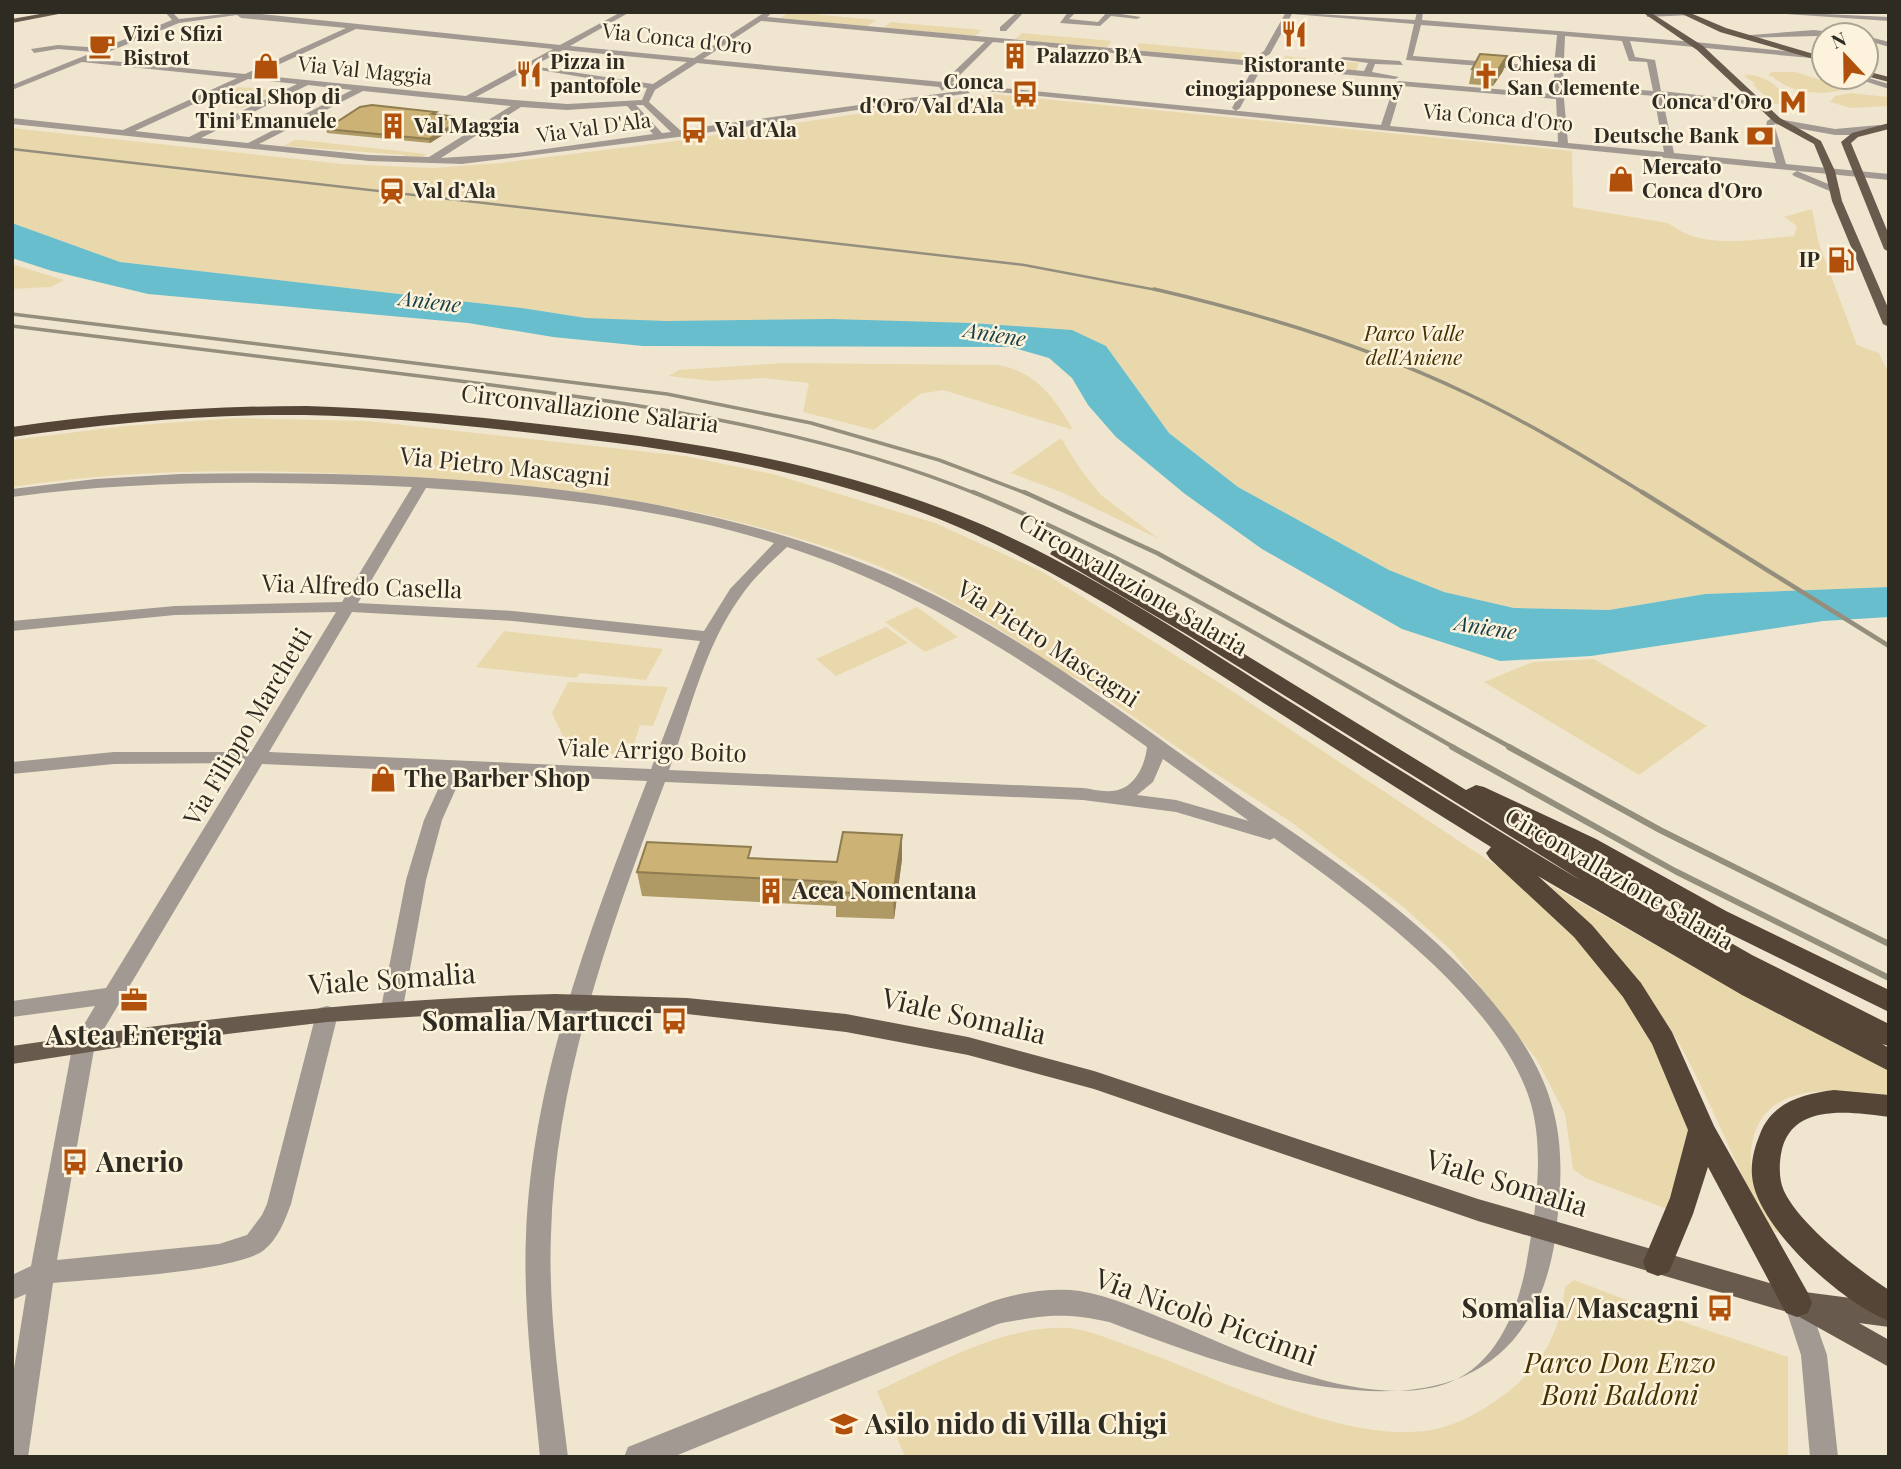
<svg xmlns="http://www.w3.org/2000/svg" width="1901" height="1469" font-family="'Playfair Display',serif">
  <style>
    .green { fill: #ead8ad }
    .water { fill: #68becc }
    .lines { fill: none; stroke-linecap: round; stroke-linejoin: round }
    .minor { fill: #a29a92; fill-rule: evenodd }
    .major { fill: #685b4d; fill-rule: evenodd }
    .highway { fill: #544536; fill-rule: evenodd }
    .rail-far3 { stroke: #948e7d; stroke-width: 2.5 }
    .rail-far2 { stroke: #948e7d; stroke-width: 3.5 }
    .rail-far1 { stroke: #948e7d; stroke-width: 4.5 }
    .rail { stroke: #948e7d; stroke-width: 6 }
    .wall { fill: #af9964 }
    .shaded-wall { fill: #8f7d51 }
    .building { fill: #ccb274; stroke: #8f7d51; stroke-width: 2 }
    .labels { text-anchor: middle; stroke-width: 5; stroke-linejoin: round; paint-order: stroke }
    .far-poi-label { font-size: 21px; font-weight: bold; fill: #2e2b22; stroke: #fdf3dc; text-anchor: start }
    .far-street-label { font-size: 21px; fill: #2e2b22; stroke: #fdf3dc }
    .far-water-label { font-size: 21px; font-style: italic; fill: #174046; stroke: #fdf3dc }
    .far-park-label { font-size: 21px; font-style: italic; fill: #433100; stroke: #fdf3dc }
    .street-label { font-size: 24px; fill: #2e2b22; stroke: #fdf3dc }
    .poi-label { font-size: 24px; font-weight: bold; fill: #2e2b22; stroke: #fdf3dc; text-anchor: start }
    .near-street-label { font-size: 28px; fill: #2e2b22; stroke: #fdf3dc }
    .near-poi-label { font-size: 28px; font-weight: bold; fill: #2e2b22; stroke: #fdf3dc; text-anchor: end }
    .near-park-label { font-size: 28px; font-style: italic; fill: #433100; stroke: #fdf3dc }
  </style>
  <rect width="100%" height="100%" fill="#f0e6cf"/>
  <g class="green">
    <path d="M790,12H793L876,20L866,27L780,18Z"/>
    <path d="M891,22L982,30L975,36L883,28Z"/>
    <path d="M1022,33L1112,41L1106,48L1015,39Z"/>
    <path d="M1139,43L1245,53L1240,60L1134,50Z"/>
    <path d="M1285,56L1359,63L1356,71L1282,64Z"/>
    <path d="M1771,72H1796L1840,86L1842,90C1820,96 1789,93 1772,76H1768Z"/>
    <path d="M1742,74C1760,75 1773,80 1784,95L1785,104H1774L1752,84H1756L1744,76H1748Z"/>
    <path d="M239,87L279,90L242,108L202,104Z"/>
    <path d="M1850,93L1889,97V106L1851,108L1830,102L1835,96Z"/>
    <path d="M992,94L1572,151L1573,207L1668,223C1703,251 1754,239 1794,236L1797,226L1784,217L1812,209L1819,244L1857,345L1879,353L1889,374V587L1705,594L1609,610L1514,608L1444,592L1389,570L1238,487L1169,433L1106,346L586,318L522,308L120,262L12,223V128L343,164L433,168L500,163L668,142Z"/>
    <path d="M294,140H301L427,154L422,157L405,158L404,155L284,146Z"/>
    <path d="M12,264L64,280L51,287L12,289Z"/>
    <path d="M784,363L998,365C1035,371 1055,398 1073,430L943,390L920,394L874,430L803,412L809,383L763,378L713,381L668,376L679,370Z"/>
    <path d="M236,418L368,421L685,456L773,474L935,523L1041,571L1226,687L1509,874C1554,913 1597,955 1629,1005C1654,1042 1671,1086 1691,1125L1667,1209L1585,1178L1573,1169L1565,1114L1537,1060L1451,950L1402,906L1291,822L1210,770L1082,681C1057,671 1039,655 1016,640C965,608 909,576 852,556C699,501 536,483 375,475C254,469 132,468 12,487V440L125,426Z"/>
    <path d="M1061,438L1081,470L1101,495L1159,539L1061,492L1011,473Z"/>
    <path d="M917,607L958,637L925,652L885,622Z"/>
    <path d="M886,627L908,643L836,676L816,659Z"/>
    <path d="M504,631L663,649L646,680L580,673L576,678L476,667Z"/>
    <path d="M1594,659L1707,726L1639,775L1484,682L1533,662Z"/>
    <path d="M568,682L668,687L653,726L640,725L634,744L626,743L621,754L571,753L552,713Z"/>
    <path d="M1548,884L1756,1002L1889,1068V1097C1845,1091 1775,1078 1755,1132C1751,1144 1749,1163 1753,1175C1760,1195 1777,1216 1788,1235L1775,1232L1760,1212C1732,1157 1710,1100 1681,1047C1646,986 1597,933 1548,884Z"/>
    <path d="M1574,1280L1692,1325L1788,1357V1457H905L877,1391C934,1365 1012,1320 1076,1329C1095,1332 1114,1341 1132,1347C1216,1376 1335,1441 1424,1431C1452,1428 1479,1413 1501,1397C1541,1368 1559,1336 1565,1287Z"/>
  </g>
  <path class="water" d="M12,223L120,262L522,308L586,318L666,321L831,319L971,323L1072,330L1106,346L1169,433L1238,487L1389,570L1444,592L1514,608L1609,610L1705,594L1889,587V617L1823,621L1591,656L1500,661L1402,629L1262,549L1185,494L1116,437L1088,405L1072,378L1049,358L1011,347L643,346L553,337L468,323L148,294L52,271L12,258Z"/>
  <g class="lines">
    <g class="minor">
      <path d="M165,12H172L179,19L243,12L560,45L621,12H630L570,46L694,58L765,12H773L767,17L1255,61L1253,58L1264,51L1286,12L1415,20L1417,12H1423L1422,20L1695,42L1814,54L1811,58L1630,41L1635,57L1655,60L1661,91L1761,102L1757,105L1662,96L1674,153L1776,163L1766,127L1767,121L1772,118L1835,129L1879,125L1882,126V130L1856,135H1835L1774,124L1786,164L1889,174V180L947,87L942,91L939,87L697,63L655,90L649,102L680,130L966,90L970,93L678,137L462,164L369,161L12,124V118L123,130L237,78L82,62L12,90V85L94,52L58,49L34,53L31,49L58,45L103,48L172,20ZM1292,14L1414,24L1406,60L1554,72L1555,94L1399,81L1395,83L1381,125L952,83L993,42L1254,66L1232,108L1236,111L1240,108L1262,67L1395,79L1399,77L1372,72L1375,64L1403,65L1400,61L1343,57L1339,59L1368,63L1364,71L1264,62L1261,59L1270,54ZM237,15L241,18L346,28L245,74L91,59L179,23ZM761,21L985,42L943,82L703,59ZM1421,25L1557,35L1554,67L1413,56ZM356,29L553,49L466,96L256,75ZM1565,36L1622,41L1629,61L1647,62L1653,91L1563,83ZM563,50L687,62L653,84L538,67L534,69L647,88L642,100L567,104L476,97ZM248,79L297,84L189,137L135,131ZM308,85L352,90L248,143L201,138ZM1402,86L1556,99L1558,142L1390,126ZM1563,88L1654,96L1664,152L1568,143ZM363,91L511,106L429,157L369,155L259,144ZM636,105H643L671,132L662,133ZM627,106L653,134L517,153L441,158L521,107L567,110Z"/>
      <path d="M1017,12H1024L1006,31H1000V27Z"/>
      <path d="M1068,12H1076L1069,19L1098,22L1107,12L1141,17L1137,19L1111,16L1100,26L1060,23Z"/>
      <path d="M1652,12H1682L1691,15L1647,17V13Z"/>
      <path d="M1783,12L1889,17V21L1786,14Z"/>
      <path d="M1814,30L1857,35L1741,38L1737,36Z"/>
      <path d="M1866,36L1889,42V47L1866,40Z"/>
      <path d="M1852,77H1865L1889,84V89Z"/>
      <path d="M1797,171L1838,188L1840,190L1832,192L1794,176L1792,174Z"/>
      <path d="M180,474C418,470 682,481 903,580C1022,634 1126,716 1233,791C1332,860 1440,927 1512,1027C1566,1102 1566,1158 1554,1246C1514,1469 1273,1385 1109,1322C1064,1312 1042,1315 998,1324L673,1457H624L628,1447L988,1303C1015,1293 1051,1287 1080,1291C1113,1297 1144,1311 1174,1323C1235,1349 1296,1378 1361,1388C1390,1392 1421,1393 1448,1383C1496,1365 1517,1312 1526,1266C1535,1215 1545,1155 1531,1104C1501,1000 1359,899 1274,838L1270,840L1176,812L1083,800L665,782C611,926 555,1078 551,1234C548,1308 559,1383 568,1457H540C533,1383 523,1309 526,1235C532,1078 591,926 647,781L463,773L442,820L426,880L403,1008L400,1014L392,1016L384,1014L381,1008L406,880L424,820L446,772L262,764L95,1044L57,1260L219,1244L247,1235L262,1215L267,1204L316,1014L319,1008L327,1006L335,1008L338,1014L291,1204C285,1220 278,1239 264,1250C237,1272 95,1279 53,1283L28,1457H12V1381L26,1294L12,1300V1275L31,1266L73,1043L95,1006L12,1017V1001L106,988L244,763L114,764L12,774V762L114,752H251L336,612L175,615L12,631V621L175,606L342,602L412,487C278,481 146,479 12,497V489L96,479ZM426,488C543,496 662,507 774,543L730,589L704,631L513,611L358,603ZM787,547C921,590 1034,666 1147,747C1145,766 1134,790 1111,791C1102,792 1092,789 1083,788L669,770C690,713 704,648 739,599C752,579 770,563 787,547ZM352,612L513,621L700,641L651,769L269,752ZM1163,759L1249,821L1176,800L1137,795L1153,782Z"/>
      <path d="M1797,1291L1806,1295L1827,1355L1838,1457H1810L1801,1355L1784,1303L1788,1295Z"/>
    </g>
    <g class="major">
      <path d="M51,12H69L12,23V19Z"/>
      <path d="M1642,12H1650L1703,46L1780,118L1821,141L1835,171L1842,201L1889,310V327L1883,324L1832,201L1825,171L1814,144L1774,122L1697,50Z"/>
      <path d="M1678,12H1688L1726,28L1824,57V62L1720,32Z"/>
      <path d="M1866,71L1889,77V82L1866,76Z"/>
      <path d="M1889,123V129L1858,137L1851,143L1889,235V252L1884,249L1841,142L1852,133Z"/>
      <path d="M555,994L687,998L846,1014L968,1037L1094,1071L1478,1199L1797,1291L1889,1303V1327L1859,1323L1889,1340V1367L1794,1314L1478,1221L1094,1089L968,1055L846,1032L687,1014L555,1010L490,1012L327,1022L129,1046L12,1064V1046C193,1019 373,999 555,994Z"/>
    </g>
    <g class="highway">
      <path d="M307,406C390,409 474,416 557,426C702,442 847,467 983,525C1085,569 1180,632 1273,691C1375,755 1478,819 1582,881L1186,634L1050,554L1053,550H1065L1166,606L1466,790L1476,785L1484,787L1596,839L1726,911L1889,990V1012L1708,923L1580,851L1520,822L1752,955L1889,1024V1046L1882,1044L1889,1048V1071L1742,995L1538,876L1592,925L1641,983L1672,1032L1714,1126L1808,1293L1812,1303L1808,1313L1797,1317L1786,1313L1708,1167L1693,1214L1669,1272L1658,1276L1647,1272L1643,1262L1670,1198L1688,1130L1652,1044L1623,997L1574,937L1490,859L1486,853L1491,847C1412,798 1334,748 1256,698C1165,639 1073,580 974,534C846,476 705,453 567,437C480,427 393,417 305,415C207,414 109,423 12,437V427C110,413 208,406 307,406Z"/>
      <path d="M1834,1090L1889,1095V1117C1850,1112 1790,1102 1781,1154C1779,1166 1779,1180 1784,1191C1800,1225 1857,1269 1889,1290V1321C1843,1303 1767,1235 1754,1187C1749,1168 1753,1151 1760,1134C1772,1102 1803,1094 1834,1090Z"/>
    </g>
    <path class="rail-far3" d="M12,149L1024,265L1162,291"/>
    <g class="rail-far2">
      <path d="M1154,289C1262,314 1368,346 1468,394C1529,423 1587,458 1645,494"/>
      <path d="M12,314L667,394L811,423L939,460L1028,494"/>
      <path d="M12,326C154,343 295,361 436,378C619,401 805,424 977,494"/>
    </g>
    <g class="rail-far1">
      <path d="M973,492C1141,561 1297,658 1455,748"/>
      <path d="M1024,492L1157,553L1512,748"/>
      <path d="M1642,492L1889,646"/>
    </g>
    <g class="rail">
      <path d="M1452,747L1675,871L1889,978"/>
      <path d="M1509,747L1660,830L1889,944"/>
    </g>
  </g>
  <g class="wall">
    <path d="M1507,56L1503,71L1493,86L1469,84L1472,69Z"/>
    <path d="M436,112V115L451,120L454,123L456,127L430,143L327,133L326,129Z"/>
    <path d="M752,858L837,862L902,859L894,919L836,917V906L642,896L637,872Z"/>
  </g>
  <g class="shaded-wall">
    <path d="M1507,56L1503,71L1493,86L1497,71Z"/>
    <path d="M454,120L456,127L430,143L429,139Z"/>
    <path d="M902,835V859L894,919L893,895Z"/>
  </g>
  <g class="building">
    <path d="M1480,54L1507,56L1497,71L1472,69Z"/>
    <path d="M372,105L436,112L432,114L450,116L446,119L454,120L450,122L456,123L429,139L326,129L360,107Z"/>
    <path d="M843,832L902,835L893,895L835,892L836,882L637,872L647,842L751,847L748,858L837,862Z"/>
  </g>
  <defs>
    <g id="restaurant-bare" transform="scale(2.1)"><path d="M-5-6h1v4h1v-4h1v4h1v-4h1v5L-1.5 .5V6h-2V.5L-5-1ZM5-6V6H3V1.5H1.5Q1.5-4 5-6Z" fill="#b0500a" stroke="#fdf3dc" stroke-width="2.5" paint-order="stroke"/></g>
    <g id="cafe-bare" transform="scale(2.1)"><path d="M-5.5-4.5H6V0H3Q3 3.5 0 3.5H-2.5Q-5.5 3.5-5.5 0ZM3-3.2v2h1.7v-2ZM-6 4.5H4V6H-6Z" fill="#b0500a" stroke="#fdf3dc" stroke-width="2.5" paint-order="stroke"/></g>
    <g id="building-bare" transform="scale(2.1)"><path d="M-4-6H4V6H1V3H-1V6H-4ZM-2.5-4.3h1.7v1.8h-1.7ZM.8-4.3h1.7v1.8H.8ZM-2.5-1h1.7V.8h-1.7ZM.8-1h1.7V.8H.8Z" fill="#b0500a" stroke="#fdf3dc" stroke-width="2.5" paint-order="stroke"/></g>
    <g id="shop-bare" transform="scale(2.1)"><path d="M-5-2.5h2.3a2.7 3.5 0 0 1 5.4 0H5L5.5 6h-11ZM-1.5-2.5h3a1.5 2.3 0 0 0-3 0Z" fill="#b0500a" stroke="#fdf3dc" stroke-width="2.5" paint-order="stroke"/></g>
    <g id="church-bare" transform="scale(2.1)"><path d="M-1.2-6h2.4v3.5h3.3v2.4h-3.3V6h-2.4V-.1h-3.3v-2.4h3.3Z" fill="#b0500a" stroke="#fdf3dc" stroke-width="2.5" paint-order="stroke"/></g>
    <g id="bus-bare" transform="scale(2.1)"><path d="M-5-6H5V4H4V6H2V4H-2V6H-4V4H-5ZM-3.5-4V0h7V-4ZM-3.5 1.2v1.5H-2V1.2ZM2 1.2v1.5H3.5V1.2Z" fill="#b0500a" stroke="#fdf3dc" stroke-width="2.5" paint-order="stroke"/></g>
    <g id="metro-bare" transform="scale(2.1)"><path d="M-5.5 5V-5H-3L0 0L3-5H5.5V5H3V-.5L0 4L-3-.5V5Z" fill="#b0500a" stroke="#fdf3dc" stroke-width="2.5" paint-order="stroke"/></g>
    <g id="bank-bare" transform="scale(2.1)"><path d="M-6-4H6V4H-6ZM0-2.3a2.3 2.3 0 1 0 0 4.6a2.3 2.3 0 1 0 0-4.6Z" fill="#b0500a" stroke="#fdf3dc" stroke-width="2.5" paint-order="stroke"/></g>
    <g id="station-bare" transform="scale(2.1)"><path d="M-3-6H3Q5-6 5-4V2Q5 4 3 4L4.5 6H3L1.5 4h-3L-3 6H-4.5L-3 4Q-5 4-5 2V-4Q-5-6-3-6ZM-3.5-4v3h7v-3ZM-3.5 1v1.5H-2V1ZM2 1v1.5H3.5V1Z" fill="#b0500a" stroke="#fdf3dc" stroke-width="2.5" paint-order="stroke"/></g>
    <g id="fuel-bare" transform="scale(2.1)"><path d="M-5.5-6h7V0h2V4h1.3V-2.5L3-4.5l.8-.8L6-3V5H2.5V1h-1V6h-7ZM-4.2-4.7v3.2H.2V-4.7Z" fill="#b0500a" stroke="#fdf3dc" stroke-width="2.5" paint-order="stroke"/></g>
    <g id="office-bare" transform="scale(2.1)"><path d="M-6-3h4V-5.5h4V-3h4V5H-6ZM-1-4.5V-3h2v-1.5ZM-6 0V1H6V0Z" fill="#b0500a" stroke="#fdf3dc" stroke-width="2.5" paint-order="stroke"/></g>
    <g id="school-bare" transform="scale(2.1)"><path d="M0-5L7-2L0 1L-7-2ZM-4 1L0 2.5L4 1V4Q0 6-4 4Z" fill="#b0500a" stroke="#fdf3dc" stroke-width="2.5" paint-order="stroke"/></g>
  </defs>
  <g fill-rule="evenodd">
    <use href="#restaurant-bare" x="1294" y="34"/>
    <use href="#cafe-bare" x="102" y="46"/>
    <use href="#building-bare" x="1015" y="56"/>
    <use href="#shop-bare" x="266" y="66"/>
    <use href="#restaurant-bare" x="529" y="74"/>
    <use href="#church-bare" x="1486" y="76"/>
    <use href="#bus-bare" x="1025" y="94"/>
    <use href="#metro-bare" x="1793" y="102"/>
    <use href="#building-bare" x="393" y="126"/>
    <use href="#bus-bare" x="694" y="130"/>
    <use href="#bank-bare" x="1760" y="136"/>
    <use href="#shop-bare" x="1621" y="179"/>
    <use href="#station-bare" x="392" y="191"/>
    <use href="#fuel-bare" x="1841" y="260"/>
    <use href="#shop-bare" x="383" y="779"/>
    <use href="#building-bare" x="771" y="891"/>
    <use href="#office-bare" x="134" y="1000"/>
    <use href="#bus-bare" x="674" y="1021"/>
    <use href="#bus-bare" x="75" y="1162"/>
    <use href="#bus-bare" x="1720" y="1308"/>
    <use href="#school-bare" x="844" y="1424"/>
  </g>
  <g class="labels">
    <g class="far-poi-label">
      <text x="123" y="41">Vizi e Sfizi<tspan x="123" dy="24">Bistrot</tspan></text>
      <text x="1036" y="63">Palazzo BA</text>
      <text x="550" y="69">Pizza in<tspan x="550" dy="24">pantofole</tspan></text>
      <text x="1507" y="71">Chiesa di<tspan x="1507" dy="24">San Clemente</tspan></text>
      <text x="1294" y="72" text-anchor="middle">Ristorante<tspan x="1294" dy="24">cinogiapponese Sunny</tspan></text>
      <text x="1004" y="89" text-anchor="end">Conca<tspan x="1004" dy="24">d'Oro/Val d'Ala</tspan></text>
      <text x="266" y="104" text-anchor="middle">Optical Shop di<tspan x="266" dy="24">Tini Emanuele</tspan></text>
      <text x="1772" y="109" text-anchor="end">Conca d'Oro</text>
      <text x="414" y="133">Val Maggia</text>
      <text x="715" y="137">Val d'Ala</text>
      <text x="1739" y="143" text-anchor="end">Deutsche Bank</text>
      <text x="1642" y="174">Mercato<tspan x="1642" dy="24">Conca d'Oro</tspan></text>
      <text x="413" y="198">Val d’Ala</text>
      <text x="1820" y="267" text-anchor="end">IP</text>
    </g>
    <g class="far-street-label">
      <text transform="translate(677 39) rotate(6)" y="7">Via Conca d'Oro</text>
      <text transform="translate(365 71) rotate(6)" y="7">Via Val Maggia</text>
      <text transform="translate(1498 118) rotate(5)" y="7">Via Conca d'Oro</text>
      <text transform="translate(594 128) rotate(-8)" y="7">Via Val D'Ala</text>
    </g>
    <g class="far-water-label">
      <text transform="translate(430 302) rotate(7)" y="7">Aniene</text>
      <text transform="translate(995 335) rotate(9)" y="7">Aniene</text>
      <text transform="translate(1486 628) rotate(9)" y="7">Aniene</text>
    </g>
    <g class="far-park-label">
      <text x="1414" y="341">Parco Valle<tspan x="1414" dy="24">dell'Aniene</tspan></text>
    </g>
    <g class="street-label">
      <text transform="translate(590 409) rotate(7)" y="8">Circonvallazione Salaria</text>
      <text transform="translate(505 467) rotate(6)" y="8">Via Pietro Mascagni</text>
      <text transform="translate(1133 585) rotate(30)" y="8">Circonvallazione Salaria</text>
      <text transform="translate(362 587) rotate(2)" y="8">Via Alfredo Casella</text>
      <text transform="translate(1048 644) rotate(33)" y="8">Via Pietro Mascagni</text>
      <text transform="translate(248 727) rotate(-59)" y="8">Via Filippo Marchetti</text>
      <text transform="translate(652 751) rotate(2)" y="8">Viale Arrigo Boito</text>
      <text transform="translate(1619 879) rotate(30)" y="8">Circonvallazione Salaria</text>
    </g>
    <g class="poi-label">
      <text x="404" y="787">The Barber Shop</text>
      <text x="792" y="899">Acea Nomentana</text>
    </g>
    <g class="near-street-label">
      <text transform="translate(392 979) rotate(-4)" y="10">Viale Somalia</text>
      <text transform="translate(964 1016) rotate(13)" y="10">Viale Somalia</text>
      <text transform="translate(1507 1183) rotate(17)" y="10">Viale Somalia</text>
      <text transform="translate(1206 1317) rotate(20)" y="10">Via Nicolò Piccinni</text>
    </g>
    <g class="near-poi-label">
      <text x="653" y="1031">Somalia/Martucci</text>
      <text x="134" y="1045" text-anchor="middle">Astea Energia</text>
      <text x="96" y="1172" text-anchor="start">Anerio</text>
      <text x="1699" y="1318">Somalia/Mascagni</text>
      <text x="865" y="1434" text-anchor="start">Asilo nido di Villa Chigi</text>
    </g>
    <g class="near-park-label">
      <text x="1620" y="1373">Parco Don Enzo<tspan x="1620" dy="32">Boni Baldoni</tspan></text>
    </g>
  </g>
  <rect width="1901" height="1469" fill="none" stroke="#2e2b22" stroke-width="28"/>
  <g transform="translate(1845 56) rotate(338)"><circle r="33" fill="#fdf3dc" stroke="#aaa392" stroke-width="2"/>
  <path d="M0-5L12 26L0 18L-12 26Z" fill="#b0500a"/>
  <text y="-10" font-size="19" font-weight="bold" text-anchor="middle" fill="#2e2b22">N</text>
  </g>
</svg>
